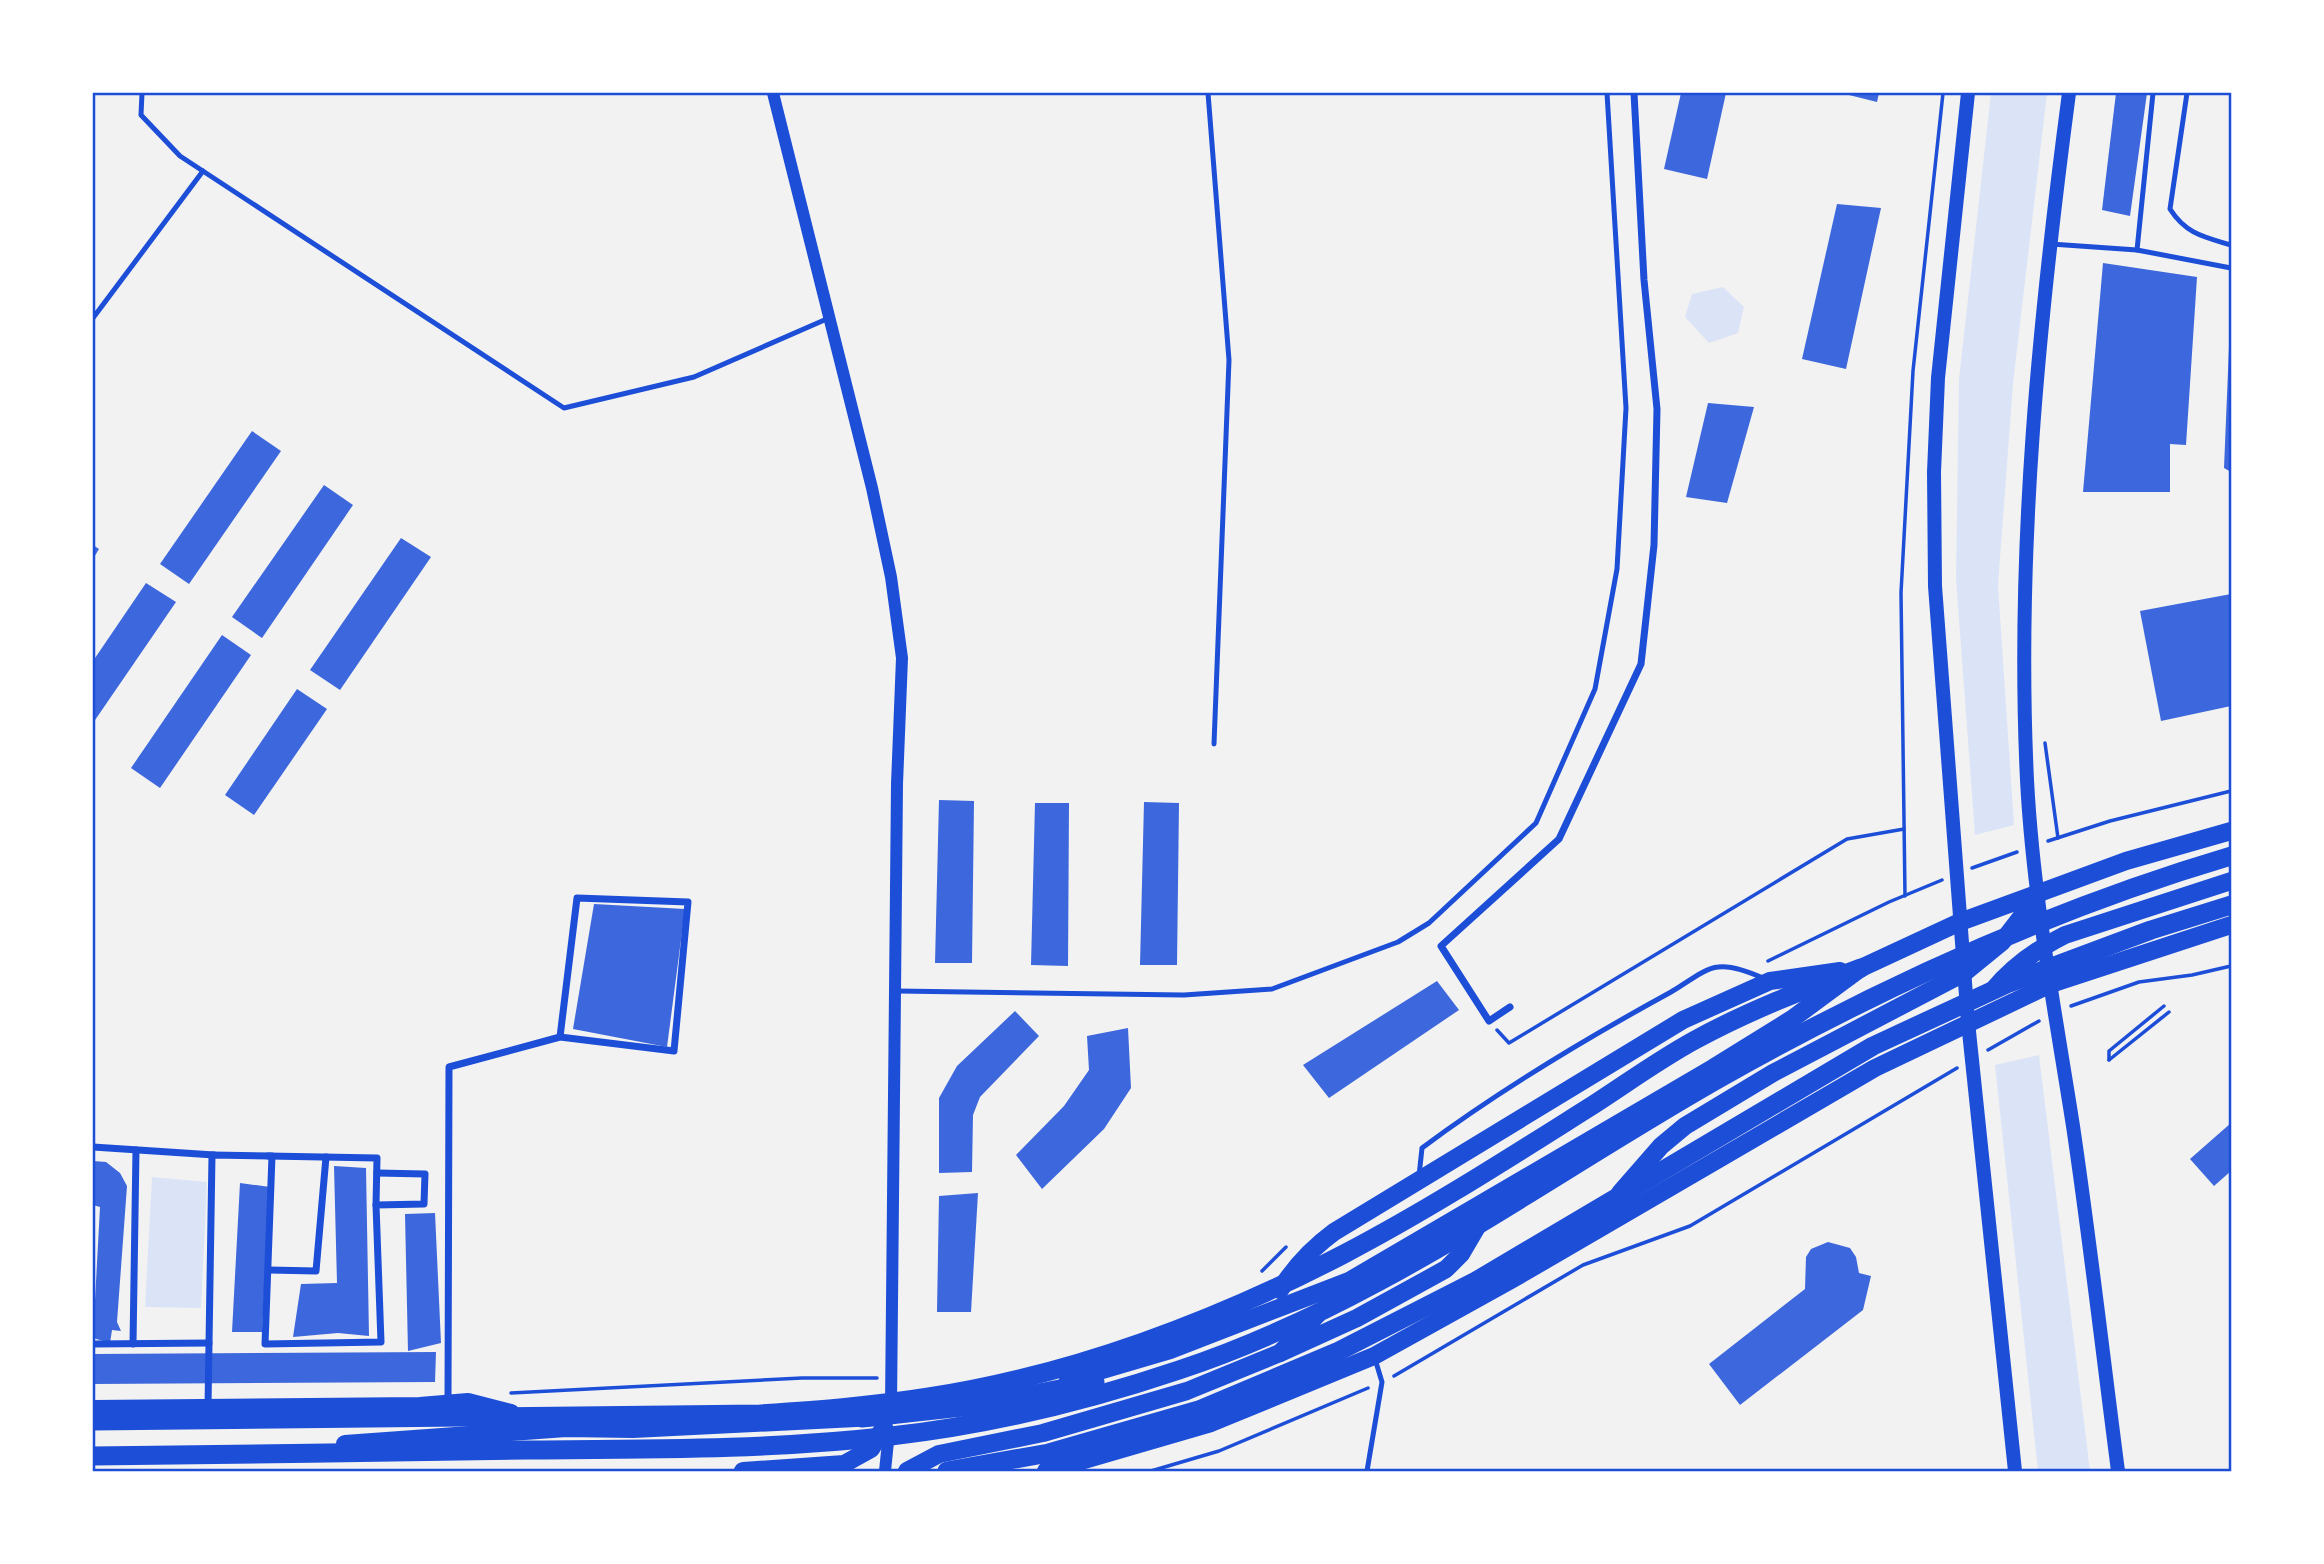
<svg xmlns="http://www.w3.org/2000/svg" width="2324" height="1564" font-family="'DejaVu Sans',sans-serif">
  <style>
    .green { fill: #dbe4f7 }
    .building { fill: #3d67dc }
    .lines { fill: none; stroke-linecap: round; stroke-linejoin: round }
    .path { stroke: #1d4ed8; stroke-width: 3.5 }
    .service { stroke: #1d4ed8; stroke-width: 5 }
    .minor { stroke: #1d4ed8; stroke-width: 7 }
    .tertiary { stroke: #1d4ed8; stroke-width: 12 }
    .secondary { stroke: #1d4ed8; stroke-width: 14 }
    .primary { stroke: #1d4ed8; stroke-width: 18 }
    .trunk { stroke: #1d4ed8; stroke-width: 19 }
    .neatline { fill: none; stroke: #1d4ed8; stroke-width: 2.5 }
  </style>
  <rect width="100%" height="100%" fill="#f2f2f2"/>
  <g class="green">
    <path d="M1991,93H2047L2013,384L1998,585L2014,825L1975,835L1956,579L1959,379Z"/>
    <path d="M1723,287L1744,307L1738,333L1709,343L1685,317L1692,294Z"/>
    <path d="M2039,1055L2090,1471H2038L1995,1065Z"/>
    <path d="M152,1177L207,1182L201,1308L145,1307Z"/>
  </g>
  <g class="building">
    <path d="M1681,93H1726L1707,179L1664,169Z"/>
    <path d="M1841,93H1879L1877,102Z"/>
    <path d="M2116,93H2147L2130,216L2102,210Z"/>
    <path d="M1837,204L1881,208L1846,369L1802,359Z"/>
    <path d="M2103,263L2197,277L2186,445L2170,444V492H2083Z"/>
    <path d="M2229,347H2231V472L2224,468Z"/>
    <path d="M1708,403L1754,407L1727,503L1686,497Z"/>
    <path d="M252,431L281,451L189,584L160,564Z"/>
    <path d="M324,485L353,505L262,638L232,617Z"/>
    <path d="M401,538L431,557L340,690L310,670Z"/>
    <path d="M93,545L99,549L93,559Z"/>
    <path d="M146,583L176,602L93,723V661Z"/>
    <path d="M2231,594V706L2161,721L2140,611Z"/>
    <path d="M222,635L251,655L160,788L131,768Z"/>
    <path d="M297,689L327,709L254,815L225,795Z"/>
    <path d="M939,800L974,801L972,963H935Z"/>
    <path d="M1144,802L1179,803L1177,965H1140Z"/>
    <path d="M1035,803H1069L1068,966L1031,965Z"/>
    <path d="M594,904L685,909L667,1047L573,1029Z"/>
    <path d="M1437,981L1459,1010L1329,1098L1303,1065Z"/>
    <path d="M1015,1011L1039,1036L980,1097L973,1115L972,1172L939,1173V1098L957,1066Z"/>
    <path d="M1128,1028L1131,1088L1104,1129L1042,1189L1016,1155L1064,1106L1089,1070L1087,1036Z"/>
    <path d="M2231,1123V1171L2214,1186L2190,1159Z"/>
    <path d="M93,1161L106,1162L120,1173L127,1186L117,1322L121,1331L112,1330L110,1343L93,1338L100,1207L93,1205Z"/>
    <path d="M334,1166L366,1168L369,1336L338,1333L293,1337L301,1284L337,1283Z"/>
    <path d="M240,1183L270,1187L262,1332H232Z"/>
    <path d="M978,1193L971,1312H937L939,1196Z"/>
    <path d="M435,1213L441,1343L408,1351L405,1214Z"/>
    <path d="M1828,1242L1850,1248L1856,1257L1859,1273L1871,1276L1863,1310L1740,1405L1709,1364L1805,1289L1806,1257L1811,1249Z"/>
    <path d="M436,1352L435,1382L93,1384V1354Z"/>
  </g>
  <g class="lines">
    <g class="path">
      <path d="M2045,743L2058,838"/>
      <path d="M2048,841L2110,821L2231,791"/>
      <path d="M1972,868L2017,852"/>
      <path d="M1905,896L1901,593L1913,371L1943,93"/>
      <path d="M1768,961L1889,902L1942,880"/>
      <path d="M2071,1006L2139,982L2192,975L2231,966"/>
      <path d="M1497,1030L1509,1043L1847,839L1904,829"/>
      <path d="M1988,1050L2039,1021"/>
      <path d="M2109,1060V1051L2164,1006"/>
      <path d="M2109,1060L2169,1012"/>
      <path d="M1262,1271L1286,1247"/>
      <path d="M1394,1376L1583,1265L1690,1226L1957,1068"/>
      <path d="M511,1393L802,1378H877"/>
      <path d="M1151,1471L1219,1451L1368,1388"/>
    </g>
    <g class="service">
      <path d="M142,93L141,115L180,156L564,408L694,377L829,318"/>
      <path d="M1208,93L1229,360L1214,744"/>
      <path d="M2187,93L2170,209C2186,234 2204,237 2231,245"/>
      <path d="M2051,244L2137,250L2231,268"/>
      <path d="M2137,250L2153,93"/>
      <path d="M93,318L203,171"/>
      <path d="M897,991L1184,995L1272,989L1398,942L1429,923L1536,823L1595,689L1617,569L1626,408L1607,93"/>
      <path d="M1419,1176L1422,1148C1501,1089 1585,1039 1671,992C1684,985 1704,968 1718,967C1733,965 1752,973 1765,979"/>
      <path d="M1367,1471L1382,1382L1375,1359"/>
    </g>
    <g class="minor">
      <path d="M1510,1007L1489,1021L1441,946L1559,839L1641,664L1654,545L1657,409L1644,280L1634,93"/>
      <path d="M93,1147L214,1155"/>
      <path d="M268,1156L377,1158L376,1205"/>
      <path d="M269,1270L316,1271L326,1157"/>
      <path d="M93,1344L209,1343"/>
      <path d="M133,1344L136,1150"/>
      <path d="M448,1403L449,1067L560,1037L577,898L688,902L674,1051L560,1037"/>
      <path d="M208,1407L212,1155L272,1156L265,1344L381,1342L376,1205L424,1204L425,1174L377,1173"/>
    </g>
    <g class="tertiary">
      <path d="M773,93L872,488L891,577L902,658L897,784L891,1407"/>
      <path d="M885,1471L889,1432"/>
    </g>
    <g class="secondary">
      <path d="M1968,93L1938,378L1934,472L1935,586L1968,1022L2015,1471"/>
      <path d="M2069,93C2039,320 2016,550 2027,780C2033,896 2055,1011 2073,1126C2090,1241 2103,1356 2118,1471"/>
    </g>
    <g class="primary">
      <path d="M1993,990C2013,966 2037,949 2065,935L2231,881"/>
      <path d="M1620,1193L1661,1146L1685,1126L1773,1073L1964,973L2002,942L2038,895"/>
      <path d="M1280,1290C1295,1266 1311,1249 1334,1232L1683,1020L1770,981L1840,971"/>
      <path d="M1318,1314L1280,1353L1357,1318L1446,1269L1461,1254L1481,1220"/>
      <path d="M1068,1380L1170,1350L1349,1281L1713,1068L1792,1019L1861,968L1960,922L2126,861L2231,831"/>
      <path d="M93,1409L420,1406L468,1402L511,1413"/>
      <path d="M345,1444L566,1428L633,1429L876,1417"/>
      <path d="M743,1471L844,1464L871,1449L884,1427"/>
      <path d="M907,1471L939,1454L1043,1433L1187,1391L1280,1353"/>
      <path d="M1046,1471L1211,1423L1374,1356L1511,1280L1875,1068L2051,984L2231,925"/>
    </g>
    <g class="trunk">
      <path d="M862,1418L980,1405L1095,1382"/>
      <path d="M93,1421L760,1414C817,1410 873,1406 929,1397C1072,1375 1216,1321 1344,1254C1430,1209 1512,1156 1593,1105C1627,1083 1660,1059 1695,1040C1748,1011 1805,989 1861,968"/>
      <path d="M93,1456C237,1454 382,1453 526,1450C648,1449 770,1450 891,1436C988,1425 1087,1401 1179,1370C1376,1305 1542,1179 1720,1078C1883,986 2052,909 2231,856"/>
      <path d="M947,1471L1049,1453L1199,1410L1339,1351L1476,1281L1873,1046L2009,983L2151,930L2231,905"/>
    </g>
  </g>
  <rect width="2324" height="1564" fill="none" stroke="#ffffff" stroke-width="189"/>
  <rect x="94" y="94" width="2136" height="1376" class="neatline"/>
</svg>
